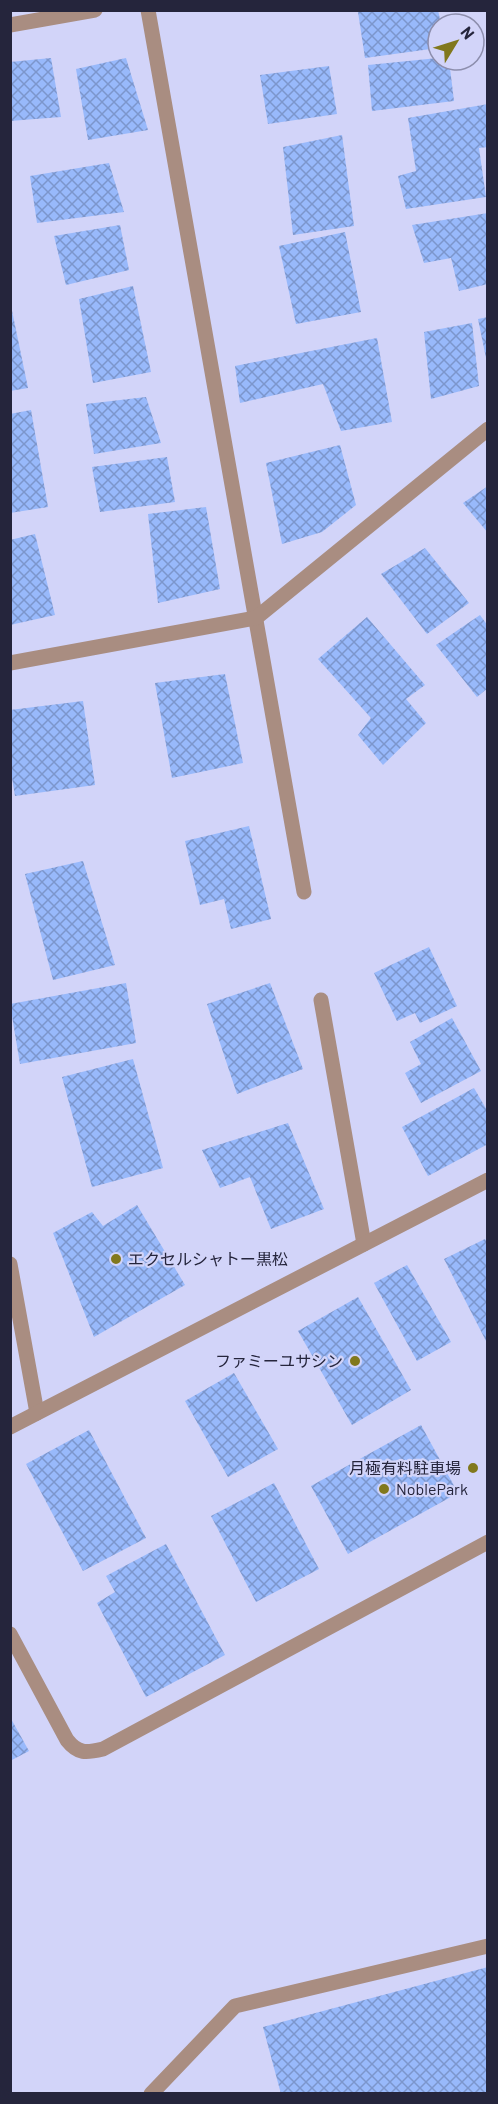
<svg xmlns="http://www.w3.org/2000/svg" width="498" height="2104" font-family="Barlow,'Noto Sans JP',sans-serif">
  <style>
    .building { fill: url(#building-cross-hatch) }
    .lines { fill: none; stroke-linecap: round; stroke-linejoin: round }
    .minor { stroke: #a98d81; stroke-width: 15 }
    .poi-dot { fill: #81781d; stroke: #d2d4f9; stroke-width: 2 }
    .labels { text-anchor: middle; stroke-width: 4.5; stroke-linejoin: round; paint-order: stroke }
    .poi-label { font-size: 16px; fill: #25253c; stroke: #d2d4f9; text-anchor: start }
  </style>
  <defs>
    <pattern id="building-cross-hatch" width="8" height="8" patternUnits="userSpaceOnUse" patternTransform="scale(1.5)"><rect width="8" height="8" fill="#98b9fb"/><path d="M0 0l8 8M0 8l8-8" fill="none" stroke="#7c96cc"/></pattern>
  </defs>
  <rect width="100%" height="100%" fill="#d2d4f9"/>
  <g class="building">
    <path d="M375,10H438L441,24H438V48L365,58L358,12Z"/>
    <path d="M51,58L61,117L10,121V62Z"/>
    <path d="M126,58L148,130L88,140L76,69Z"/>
    <path d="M438,58L449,60L454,101L372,111L368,65Z"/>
    <path d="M329,66L337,114L268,124L260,75Z"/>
    <path d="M488,104V147L479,148L486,197L406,209L398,176L416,171L408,118Z"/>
    <path d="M342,135L354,226L293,235L283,147Z"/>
    <path d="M109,163L124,212L37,223L30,176Z"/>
    <path d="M488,213V284L459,291L451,258L424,263L412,225Z"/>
    <path d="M120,225L129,270L66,285L54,236Z"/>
    <path d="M345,232L361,312L296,324L279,246Z"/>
    <path d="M133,286L151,372L93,383L79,299Z"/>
    <path d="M10,301L28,388L10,391Z"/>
    <path d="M488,317V358H486L478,319Z"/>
    <path d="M472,323L479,386L431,399L424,332Z"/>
    <path d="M377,338L392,422L341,431L323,384L240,403L235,366Z"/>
    <path d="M146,397L161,443L94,454L86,404Z"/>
    <path d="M31,410L48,507L10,513V414Z"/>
    <path d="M340,445L356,505L322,532L282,544L266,463Z"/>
    <path d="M167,457L175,502L100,512L92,467Z"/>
    <path d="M488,486V533L463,503Z"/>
    <path d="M206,507L220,589L158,603L148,514Z"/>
    <path d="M35,534L55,615L10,625V540Z"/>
    <path d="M425,548L469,603L427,634L381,574Z"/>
    <path d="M480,615L488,626V688L477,697L436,645Z"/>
    <path d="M367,617L425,685L406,699L426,723L383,765L358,735L371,718L318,659Z"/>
    <path d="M225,674L243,763L172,778L155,683Z"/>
    <path d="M83,701L95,785L15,796L10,766V710Z"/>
    <path d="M249,826L271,919L231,929L224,899L200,905L185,841Z"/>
    <path d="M83,861L115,965L53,980L25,874Z"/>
    <path d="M429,947L457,1006L420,1023L415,1013L397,1021L374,973Z"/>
    <path d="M126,983L136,1043L20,1064L10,1004Z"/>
    <path d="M270,983L303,1069L237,1094L207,1004Z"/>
    <path d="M452,1018L481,1071L421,1103L405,1073L421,1064L410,1042Z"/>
    <path d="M133,1059L163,1168L92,1187L62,1077Z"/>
    <path d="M474,1088L488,1112V1144L428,1176L402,1127Z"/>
    <path d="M288,1123L324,1209L271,1229L250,1177L220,1188L202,1150Z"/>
    <path d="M137,1205L185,1285L94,1337L53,1233L92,1212L103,1226Z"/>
    <path d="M485,1239L488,1244L486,1341L444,1259Z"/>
    <path d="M407,1265L451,1342L417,1361L374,1283Z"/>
    <path d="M358,1297L411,1390L352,1425L298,1331Z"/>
    <path d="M234,1373L278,1449L228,1477L185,1401Z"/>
    <path d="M421,1425L458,1493L348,1554L311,1486Z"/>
    <path d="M89,1430L146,1538L83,1571L26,1464Z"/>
    <path d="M274,1483L319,1569L256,1602L211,1516Z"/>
    <path d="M166,1544L225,1655L146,1697L97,1603L115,1592L106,1576Z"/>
    <path d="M10,1717L29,1751L10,1761Z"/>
    <path d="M488,1967V2093L281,2094L263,2027Z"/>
  </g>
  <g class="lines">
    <g class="minor">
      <path d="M148,10L304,892"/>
      <path d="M10,25L95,10"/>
      <path d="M10,663L256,618L488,429"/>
      <path d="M321,1000L364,1244"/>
      <path d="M10,1264L37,1413"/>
      <path d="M10,1427L488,1180"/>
      <path d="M10,1634L67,1740C78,1754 86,1753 103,1749L488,1542"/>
      <path d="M151,2094L235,2006L488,1946"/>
    </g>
  </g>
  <g class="poi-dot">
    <circle cx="116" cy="1259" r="6"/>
    <circle cx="355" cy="1361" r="6"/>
    <circle cx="473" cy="1468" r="6"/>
    <circle cx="384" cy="1489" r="6"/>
  </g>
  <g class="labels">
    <g class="poi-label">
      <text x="128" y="1265">エクセルシャトー黒松</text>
      <text x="343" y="1367" text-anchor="end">ファミーユサシン</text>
      <text x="461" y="1474" text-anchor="end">月極有料駐車場</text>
      <text x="396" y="1495">NoblePark</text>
    </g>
  </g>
  <rect width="498" height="2104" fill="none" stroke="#25253c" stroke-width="24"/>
  <g transform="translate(456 42) rotate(52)"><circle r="28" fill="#d2d4f9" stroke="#8d8ead" stroke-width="1.5"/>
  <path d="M0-4.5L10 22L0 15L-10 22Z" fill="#81781d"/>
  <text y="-9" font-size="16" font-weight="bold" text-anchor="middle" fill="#25253c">N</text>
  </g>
</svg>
